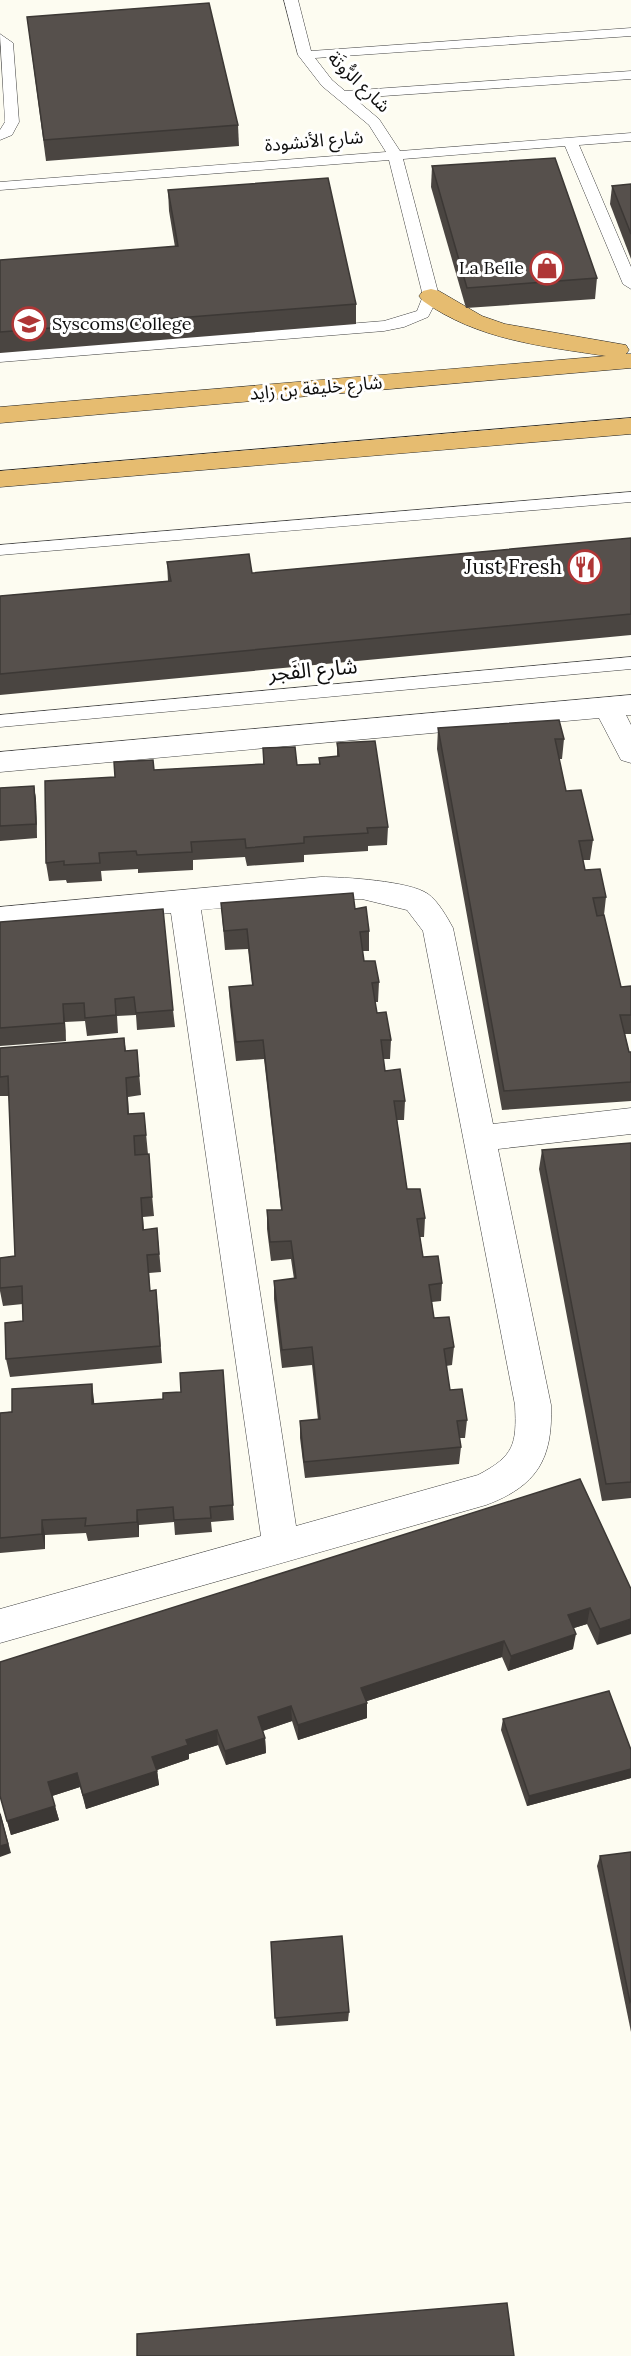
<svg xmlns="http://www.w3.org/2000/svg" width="631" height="2356" font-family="Lora,'Noto Sans Arabic',serif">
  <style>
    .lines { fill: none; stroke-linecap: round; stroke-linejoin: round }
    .service-casing { stroke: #414141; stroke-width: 1 }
    .minor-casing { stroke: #414141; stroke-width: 1 }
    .trunk-casing { stroke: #1f1f1f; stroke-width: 1 }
    .service { fill: #fff; fill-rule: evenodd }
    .minor { fill: #fff; fill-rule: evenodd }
    .trunk { fill: #e6bc70; fill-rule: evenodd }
    .wall { fill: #4a4541 }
    .shaded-wall { fill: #3c3835 }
    .building { fill: #56504c; stroke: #3c3835; stroke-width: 1.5 }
    .labels { text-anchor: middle; stroke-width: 6; stroke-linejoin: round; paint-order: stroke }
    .far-street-label { font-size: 18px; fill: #0e0e0e; stroke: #fff }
    .far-poi-label { font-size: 18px; fill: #0e0e0e; stroke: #fff; text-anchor: end }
    .poi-label { font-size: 21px; fill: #0e0e0e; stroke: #fff; text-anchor: end }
    .street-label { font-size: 21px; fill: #0e0e0e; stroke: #fff }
  </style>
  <rect width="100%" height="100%" fill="#fdfcf1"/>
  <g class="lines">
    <g class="service-casing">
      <g id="service">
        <path d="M284,0H298L311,51L631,28V36L315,58L332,80L345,91L631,71V79L354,98L379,119L400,151L631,133V141L579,145L631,267V289L623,284L565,146L403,159L439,296L428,317L404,327L384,331L0,362V352L384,321L417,311L423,296L389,160L0,190V182L386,152L369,125L322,86L298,55Z"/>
        <path d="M0,34L13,43L19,122L12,135L0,140V130L5,122Z"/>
        <path d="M631,492V502L0,555V545Z"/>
        <path d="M631,657V669L0,727V715Z"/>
      </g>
    </g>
    <g class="minor-casing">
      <g id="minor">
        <path d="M631,695V715H626L631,725V763L621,760L599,718L0,772V752Z"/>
        <path d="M321,877C344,877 410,881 428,894C438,901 447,917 453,928L493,1124L631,1108V1134L498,1149L551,1405C553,1459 537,1486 486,1505L0,1643V1609L261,1536L171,913L0,929V907ZM321,899H362L407,910L423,931L515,1405C517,1445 514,1456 478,1475L296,1526L201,910Z"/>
      </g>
    </g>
    <g class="trunk-casing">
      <g id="trunk">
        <path d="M431,289L439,291L482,316L505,324L626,345L629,350L626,354H631V368L0,423V407L606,356C541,346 478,340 423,301L419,296L423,291Z"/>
        <path d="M631,418V434L0,487V471Z"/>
      </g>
    </g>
    <use href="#service" class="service"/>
    <use href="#minor" class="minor"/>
    <use href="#trunk" class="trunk"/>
  </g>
  <g class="wall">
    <path d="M27,17L238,125L239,146L46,161Z"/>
    <path d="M432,166L597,278L595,299L466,308L431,187Z"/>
    <path d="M631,184V259L610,204L612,186Z"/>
    <path d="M168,190L356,304V324L0,353V260L175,247L169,211Z"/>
    <path d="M631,538V635L0,695V596L168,581L167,562L252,573Z"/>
    <path d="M438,728L564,739L562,759H559L566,791L593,840L590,860H583L585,870L606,897L604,915L621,987L631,986V1034H625L629,1052H631V1101L502,1110L437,749Z"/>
    <path d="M337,743L388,827L387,845L368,846V851L304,855V862L247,866L245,857L193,860V870L138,873V869L101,871L102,881L67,883L66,880L49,881L46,863L115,777L154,770L263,764V748L297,765L319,764V758L337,757Z"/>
    <path d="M34,786L36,800L37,838L0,841V788Z"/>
    <path d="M221,903L355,909L369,931V951H362L364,961L379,982L378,1002H375L377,1013L391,1040L390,1059H383L385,1071L405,1101L404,1120H397L407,1189L425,1218L424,1237H420L423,1257L442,1283L441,1301L432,1302L434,1318L454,1347L452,1365L446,1366L450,1390L467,1420L465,1438H459L461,1447L459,1464L305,1478L300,1438V1421L318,1420L312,1365L282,1368L274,1299V1281L294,1279L291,1259L271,1261L267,1229V1210H281L264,1059L236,1061L230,1006L229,987L252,985L248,949L225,950Z"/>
    <path d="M0,922L173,1010L175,1027L137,1030L136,1015L117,1016L118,1033L87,1036L85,1021L65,1022L66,1041L0,1046Z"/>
    <path d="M124,1038L126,1051L137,1050L141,1095L128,1097L129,1114L144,1113L154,1216L143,1217L144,1230L157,1228L161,1272L149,1273L150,1291L158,1308L162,1363L10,1377L6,1359L23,1321V1304L3,1306L0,1291V1258L15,1256L9,1096H0V1048Z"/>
    <path d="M631,1143V1498L602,1501L539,1169L542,1150Z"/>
    <path d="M223,1370L234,1520L211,1522L212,1532L175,1535L174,1522L139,1525V1537L88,1541L86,1533L45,1535V1549L0,1553V1413L94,1400V1404L163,1399L181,1392Z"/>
    <path d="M631,1589L597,1645L587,1624L574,1628L573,1649L508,1671L502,1657L367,1701V1718L298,1740L292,1721L263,1731L265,1738L266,1753L226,1765L218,1745L189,1754V1759L157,1770L159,1785L86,1809L80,1787L52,1796L59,1820L11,1835L0,1796Z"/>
    <path d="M503,1719L631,1750V1778L527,1806L501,1730Z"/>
    <path d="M631,1852V2032L597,1866L600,1856Z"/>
    <path d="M271,1942L349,2012L348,2021L276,2026Z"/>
  </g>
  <g class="shaded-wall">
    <path d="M34,786L36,800L37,838L36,824Z"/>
    <path d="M63,1004L65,1022L66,1041L64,1023Z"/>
    <path d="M92,1384L94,1400L95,1419L92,1404Z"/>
    <path d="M137,1510L139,1525V1537L137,1522Z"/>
    <path d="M42,1520L45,1535V1549L42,1534Z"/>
    <path d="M590,1608L587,1624L564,1631L568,1615Z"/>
    <path d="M631,1619V1634L597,1645L600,1629Z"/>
    <path d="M576,1634L573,1649L508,1671L511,1656Z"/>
    <path d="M504,1641L502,1657L361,1703V1688Z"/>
    <path d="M367,1703V1718L298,1740V1725Z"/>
    <path d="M291,1706L292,1721L259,1732L258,1717Z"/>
    <path d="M217,1730L218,1745L189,1754V1759L154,1771L152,1757L186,1740Z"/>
    <path d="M265,1738L266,1753L226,1765L225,1751Z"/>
    <path d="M631,1769V1778L527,1806L529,1796Z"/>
    <path d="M157,1771L159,1785L86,1809L83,1795Z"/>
    <path d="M77,1773L80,1787L52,1796L48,1782Z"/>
    <path d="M55,1806L59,1820L11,1835L7,1821Z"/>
    <path d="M0,1812L11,1853L0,1857Z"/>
  </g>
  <g class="building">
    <path d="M209,3L238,125L44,140L27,17Z"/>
    <path d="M555,158L597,278L467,288L432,166Z"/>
    <path d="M328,178L356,304L0,332V260L178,246L168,190Z"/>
    <path d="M631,184V234L612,186Z"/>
    <path d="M631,538V614L0,674V596L171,581L167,562L249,554L252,573Z"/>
    <path d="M559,720L564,739H555L566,791L581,790L593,840L579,841L585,870L600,869L606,897L593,898L597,916L604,915L621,987L631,986V1015H620L629,1052H631V1082L504,1091L438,728Z"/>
    <path d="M375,741L388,827L367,828L368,833L304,837V843L246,848L245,839L191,842L192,852L137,855L136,851L99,853L100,863L64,865V861L46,863L45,781L115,777L114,762L153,760L154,770L264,764L263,748L295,747L297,765L320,764L319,758L339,756L337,743Z"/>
    <path d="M34,786L36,824L0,826V788Z"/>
    <path d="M353,893L355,909L366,907L369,931L360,932L364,961H375L379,982L372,983L377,1013L386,1012L391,1040H381L385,1071L400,1069L405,1101H394L407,1189H420L425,1218L417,1219L423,1257L438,1256L442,1283L429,1285L434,1318L449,1317L454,1347L444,1349L450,1390L462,1389L467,1420L457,1421L461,1447L304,1462L300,1421L320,1419L312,1347L282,1350L274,1281L296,1278L291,1241L270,1242L267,1210H282L263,1040L236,1042L229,987L253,985L247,929L224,931L221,903Z"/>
    <path d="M163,909L173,1010L136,1013L134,997L115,999L116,1015L85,1018L84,1003L63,1004L64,1023L0,1028V922Z"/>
    <path d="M124,1038L125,1051L137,1050L139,1076L126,1078L128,1114L144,1113L146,1135L134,1136L135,1155L149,1154L152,1197L141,1198L143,1230L157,1228L159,1254L147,1255L150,1291L156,1290L160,1346L6,1359L5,1323L23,1321L22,1286L0,1288V1258L15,1256L8,1076L0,1077V1048Z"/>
    <path d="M631,1143V1482L606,1484L542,1150Z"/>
    <path d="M223,1370L233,1505L210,1507L211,1518L174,1520L173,1507L137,1510V1522L85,1526L86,1518L42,1520V1534L0,1538V1413L12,1412V1389L92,1384V1404L163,1399V1393L181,1392L180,1373Z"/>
    <path d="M580,1479L631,1589V1619L600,1629L590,1608L568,1615L576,1634L511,1656L504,1641L361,1688L367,1703L298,1725L291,1706L258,1717L265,1738L225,1751L217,1730L186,1740L188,1745L152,1757L157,1771L83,1795L77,1773L48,1782L55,1806L7,1821L0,1796V1662Z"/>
    <path d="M609,1691L631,1750V1769L529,1796L503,1719Z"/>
    <path d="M0,1814L8,1844L0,1846Z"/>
    <path d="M631,1852V2000L630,2002L600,1856Z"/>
    <path d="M342,1936L349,2012L275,2018L271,1942Z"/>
    <path d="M507,2303L514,2356H137V2334Z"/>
  </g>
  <defs>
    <g id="shop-ring" transform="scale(1.725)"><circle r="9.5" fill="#fff" stroke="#af3636" stroke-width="1.5"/><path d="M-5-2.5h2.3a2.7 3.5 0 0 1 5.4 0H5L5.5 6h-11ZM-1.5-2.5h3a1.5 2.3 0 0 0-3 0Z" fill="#af3636"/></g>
    <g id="university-ring" transform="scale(1.725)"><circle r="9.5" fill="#fff" stroke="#af3636" stroke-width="1.5"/><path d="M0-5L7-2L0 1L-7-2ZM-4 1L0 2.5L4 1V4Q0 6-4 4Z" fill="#af3636"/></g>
    <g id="restaurant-ring" transform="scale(1.725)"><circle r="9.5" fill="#fff" stroke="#af3636" stroke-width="1.5"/><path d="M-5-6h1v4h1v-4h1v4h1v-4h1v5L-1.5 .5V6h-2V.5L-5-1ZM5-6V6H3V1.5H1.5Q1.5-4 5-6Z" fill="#af3636"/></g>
  </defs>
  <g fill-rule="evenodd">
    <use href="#shop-ring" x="547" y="268"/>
    <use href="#university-ring" x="29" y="324"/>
    <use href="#restaurant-ring" x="585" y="567"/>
  </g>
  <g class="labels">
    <g class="far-street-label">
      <text transform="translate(359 82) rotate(44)" y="6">شارع الرُّوتَة</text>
      <text transform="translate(314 141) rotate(-5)" y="6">شارع الأنشودة</text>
      <text transform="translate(316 388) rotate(-5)" y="6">شارع خليفة بن زايد</text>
    </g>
    <g class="far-poi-label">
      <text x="524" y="274">La Belle</text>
      <text x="52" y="330" text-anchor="start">Syscoms College</text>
    </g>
    <g class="poi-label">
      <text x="562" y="574">Just Fresh</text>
    </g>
    <g class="street-label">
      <text transform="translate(313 670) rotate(-5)" y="7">شارع الفَجر</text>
    </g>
  </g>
</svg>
